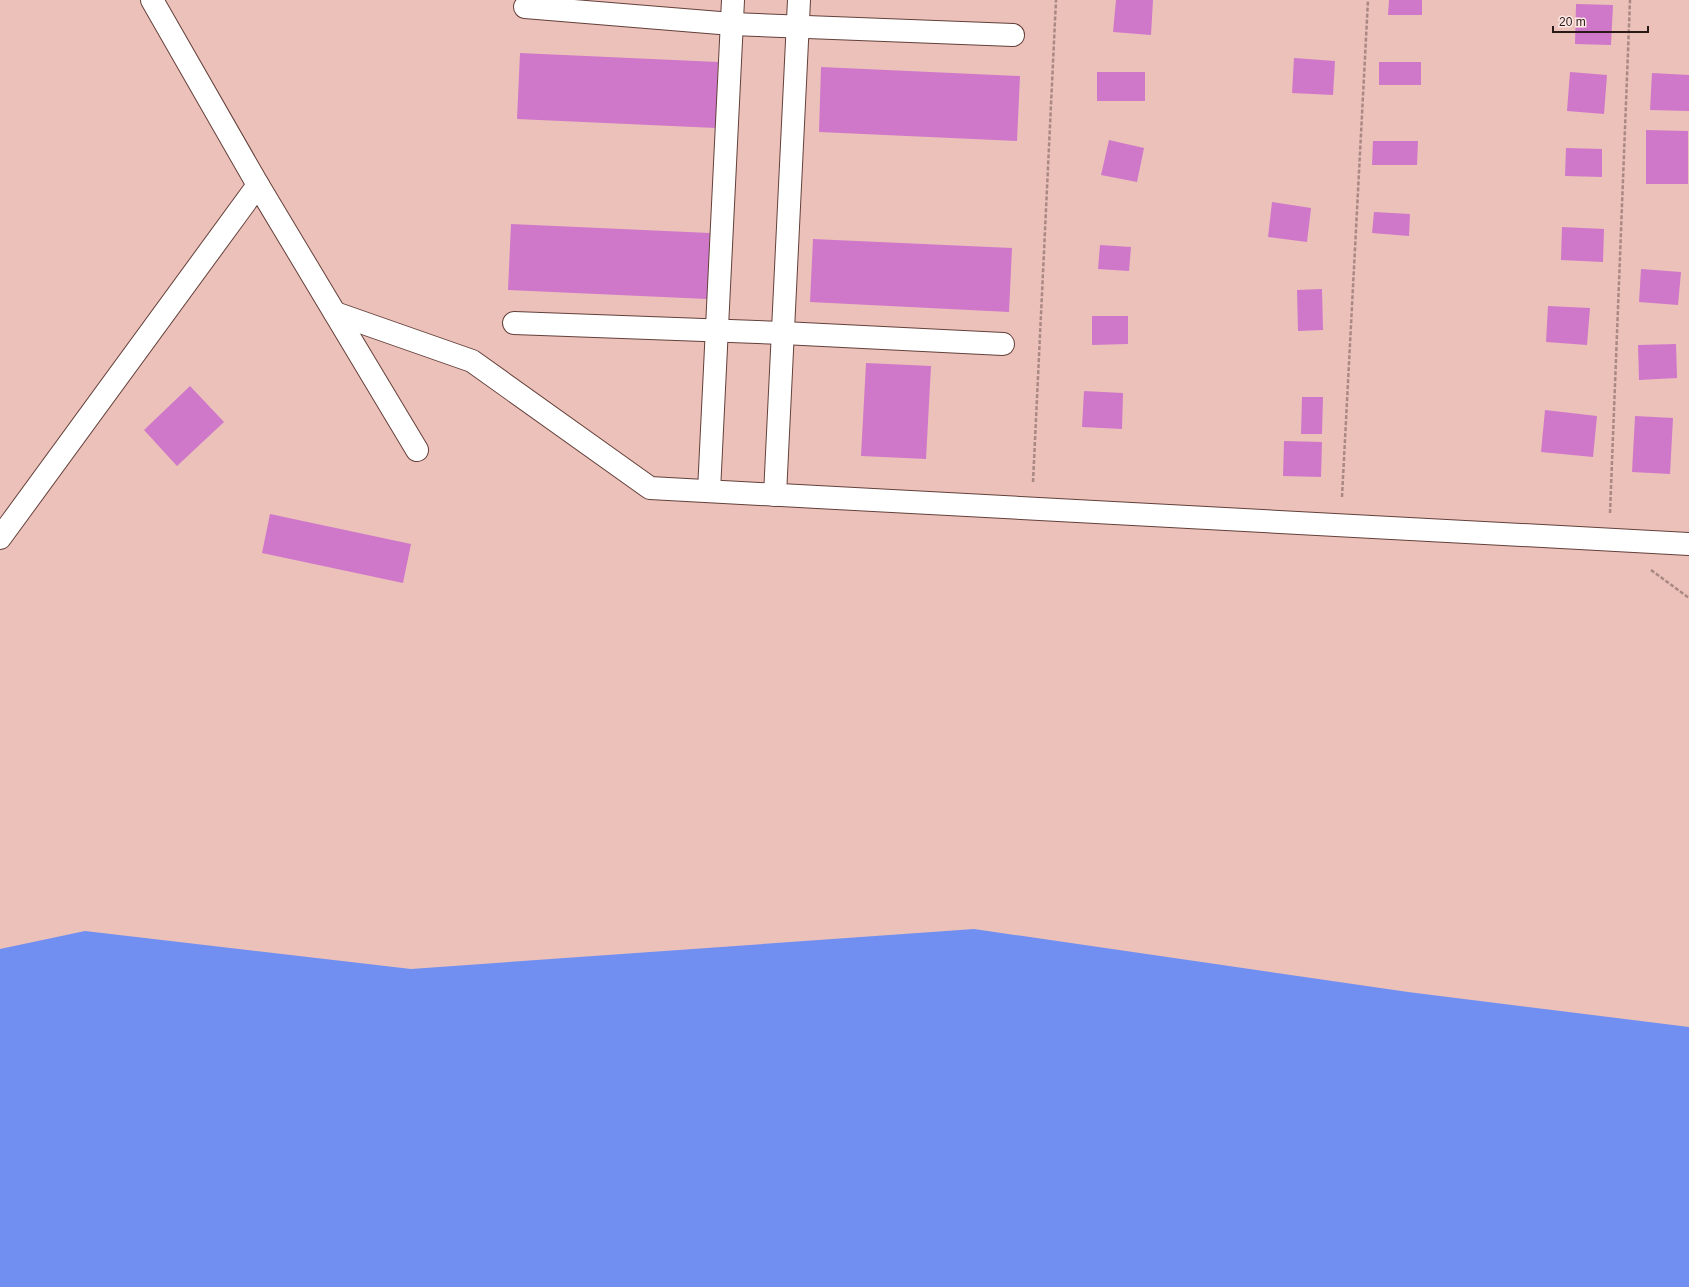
<svg xmlns="http://www.w3.org/2000/svg" width="1689" height="1287" font-family="Helvetica,sans-serif">
  <style>
    .water { fill: #718ff1 }
    .building { fill: #cf78ca }
    .lines { fill: none; stroke-linecap: round; stroke-linejoin: round }
    .minor-casing { stroke: #63403a; stroke-width: 24 }
    .path { stroke: #aa8883; stroke-width: 2.5; stroke-dasharray: 4 2; stroke-linecap: butt }
    .minor { stroke: #fff; stroke-width: 22 }
  </style>
  <rect width="100%" height="100%" fill="#ecc1ba"/>
  <path class="water" d="M974,929L1408,992L1689,1027V1287H0V949L85,931L411,969Z"/>
  <g class="building">
    <path d="M1116,0H1153L1151,35L1113,32Z"/>
    <path d="M1389,0H1422V15H1388Z"/>
    <path d="M1576,4L1613,5L1611,45L1575,44Z"/>
    <path d="M520,53L718,62L716,128L517,119Z"/>
    <path d="M1294,58L1335,61L1333,95L1292,93Z"/>
    <rect x="1379" y="62" width="42" height="23"/>
    <path d="M821,67L1020,76L1017,141L819,132Z"/>
    <rect x="1097" y="72" width="48" height="29"/>
    <path d="M1570,72L1607,75L1604,114L1567,111Z"/>
    <path d="M1652,73L1689,75V111L1650,110Z"/>
    <path d="M1646,130L1688,131V184H1646Z"/>
    <path d="M1109,140L1144,148L1137,182L1101,175Z"/>
    <path d="M1373,141H1418L1417,165H1372Z"/>
    <path d="M1566,148L1602,149V177L1565,176Z"/>
    <path d="M1272,202L1311,208L1307,242L1268,237Z"/>
    <path d="M1374,212L1410,214L1409,236L1372,233Z"/>
    <path d="M511,224L710,233L707,299L508,290Z"/>
    <path d="M1562,227L1604,229L1603,262L1561,260Z"/>
    <path d="M813,239L1012,248L1009,312L810,302Z"/>
    <path d="M1100,245L1131,247L1129,271L1098,269Z"/>
    <path d="M1641,269L1681,272L1678,305L1639,302Z"/>
    <path d="M1322,289L1323,330L1298,331L1297,290Z"/>
    <path d="M1548,306L1590,308L1587,345L1546,342Z"/>
    <path d="M1092,316H1128V344L1092,345Z"/>
    <path d="M1676,344L1677,378L1639,380L1638,345Z"/>
    <path d="M866,363L931,366L926,459L861,456Z"/>
    <path d="M190,386L224,422L177,466L144,430Z"/>
    <path d="M1084,391L1123,393L1122,429L1082,427Z"/>
    <path d="M1302,397H1323L1322,434H1301Z"/>
    <path d="M1545,410L1597,416L1593,457L1541,452Z"/>
    <path d="M1635,416L1673,418L1670,474L1632,472Z"/>
    <path d="M1284,441L1322,442L1321,477L1283,476Z"/>
    <path d="M270,514L411,544L403,583L262,553Z"/>
  </g>
  <g class="lines">
    <g class="minor-casing">
      <g id="minor">
        <path d="M152,0L258,185L417,450"/>
        <path d="M525,7L732,24L1013,35"/>
        <path d="M335,313L472,361L650,488L1689,544"/>
        <path d="M514,323L783,333L1003,344"/>
        <path d="M709,491L733,0"/>
        <path d="M775,495L799,0"/>
        <path d="M0,538L258,185"/>
      </g>
    </g>
    <g class="path">
      <path d="M1033,482L1056,0"/>
      <path d="M1342,497L1368,0"/>
      <path d="M1610,513L1630,0"/>
      <path d="M1651,570L1689,598"/>
    </g>
    <use href="#minor" class="minor"/>
  </g>
  <path d="M1553 26v6h95v-6" fill="none" stroke="#291a18" stroke-width="2"/>
  <text x="1559" y="26" font-size="12" fill="#291a18" stroke="#fee8e4" stroke-width="3" paint-order="stroke">20 m</text>
</svg>
